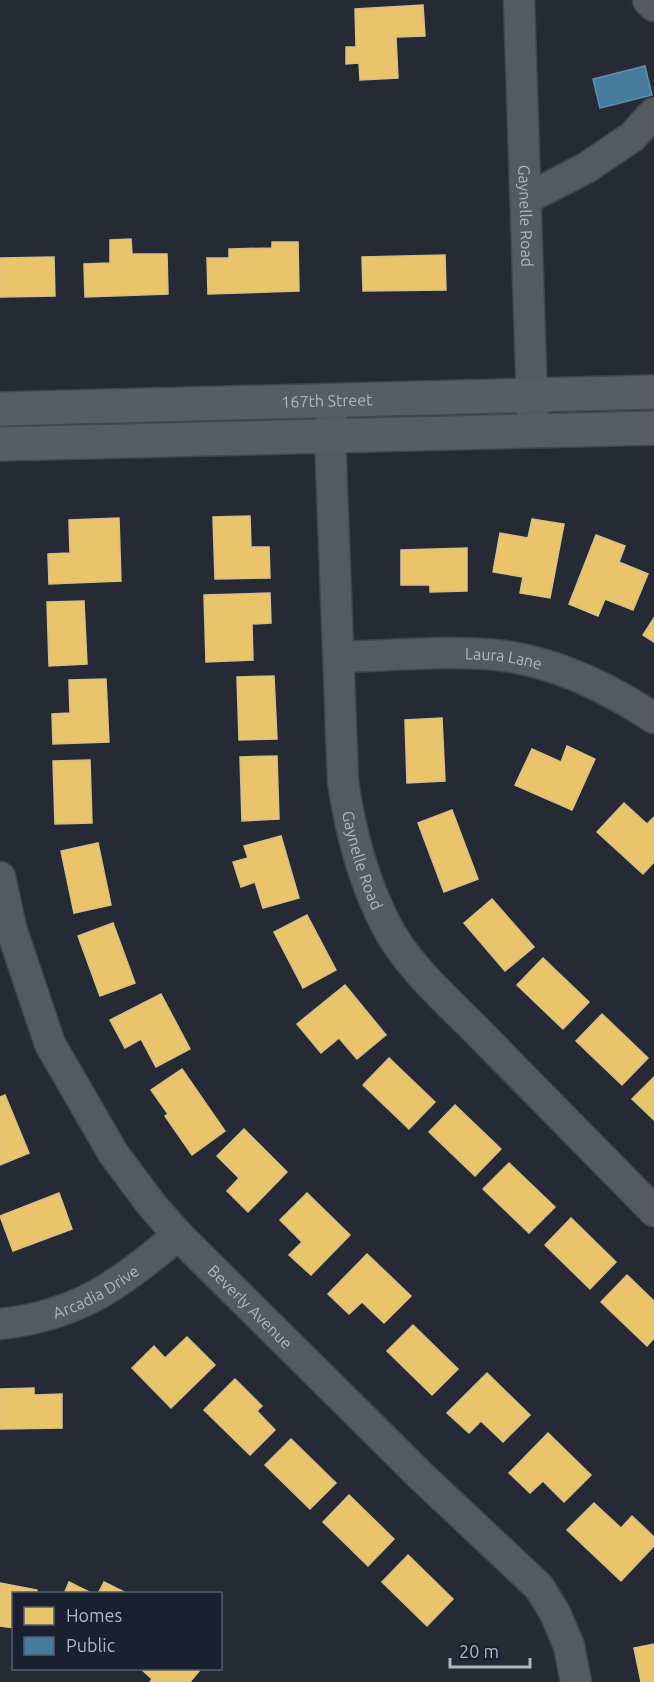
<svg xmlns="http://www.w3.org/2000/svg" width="654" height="1682" font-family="Ubuntu,sans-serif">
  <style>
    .homes { fill: #e9c46a; stroke: #d7c086; stroke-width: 1.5 }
    .public { fill: #457b9d; stroke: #648daa; stroke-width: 1.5 }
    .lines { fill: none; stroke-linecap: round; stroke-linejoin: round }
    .minor-casing { stroke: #41454d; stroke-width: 33 }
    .major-casing { stroke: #424751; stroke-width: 36 }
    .minor { stroke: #555962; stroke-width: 30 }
    .major { stroke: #585c64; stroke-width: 33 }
    .labels { text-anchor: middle; stroke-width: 6; stroke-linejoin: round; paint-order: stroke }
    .street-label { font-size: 16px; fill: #aeb6c7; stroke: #19202f }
  </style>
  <rect width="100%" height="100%" fill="#252a34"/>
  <g class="homes">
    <path d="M423,5L425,36L396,37L398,78L360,80L359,63L346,64V47H356L355,9Z"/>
    <path d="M131,239L132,254H167L168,294L85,297L84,264L110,263V240Z"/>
    <path d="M272,242H298L299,291L208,294L207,258H229V249L272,248Z"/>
    <path d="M445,255L446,290L363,291L362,257Z"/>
    <path d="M54,257L55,296L0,297V258Z"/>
    <path d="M250,516L251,547H269L270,578L215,579L213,517Z"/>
    <path d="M119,518L121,581L49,584L48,554L70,553L69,520Z"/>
    <path d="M532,519L564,524L550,598L520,593L523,577L493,572L500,533L528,538Z"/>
    <path d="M596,535L625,546L619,562L648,574L633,610L605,599L598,616L569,604Z"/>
    <path d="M467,548V591L430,592V585H401V550Z"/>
    <path d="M270,593L271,623L252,624L253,660L206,662L204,595Z"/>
    <path d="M84,601L87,664L49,666L47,602Z"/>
    <path d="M654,618V642L643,635Z"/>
    <path d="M274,676L277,739L239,740L237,677Z"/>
    <path d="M106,679L109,742L53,744L52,714L70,713L69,680Z"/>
    <path d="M442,718L445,781L407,783L405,720Z"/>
    <path d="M567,746L595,759L572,810L515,785L532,749L561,762Z"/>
    <path d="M277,756L279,819L242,821L240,757Z"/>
    <path d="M90,760L92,823L55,824L53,761Z"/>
    <path d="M624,803L647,824L654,817V862L643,874L597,832Z"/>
    <path d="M452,810L478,879L444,892L418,823Z"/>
    <path d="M281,836L299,898L263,908L255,882L241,887L233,862L248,858L244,846Z"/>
    <path d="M98,843L111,905L74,913L61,851Z"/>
    <path d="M492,899L534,947L505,971L464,923Z"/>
    <path d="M307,915L336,970L303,988L274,932Z"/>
    <path d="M113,923L135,983L100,996L78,936Z"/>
    <path d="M543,958L589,1002L563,1029L517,985Z"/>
    <path d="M345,985L386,1035L357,1059L339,1038L321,1053L297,1024Z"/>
    <path d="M161,994L190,1049L156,1067L141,1039L125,1048L110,1020Z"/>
    <path d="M602,1014L648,1058L622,1085L576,1041Z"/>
    <path d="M389,1058L435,1102L409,1129L363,1085Z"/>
    <path d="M182,1069L225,1131L192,1155L165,1116L168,1114L151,1090Z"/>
    <path d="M654,1077V1120L632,1099Z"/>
    <path d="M5,1095L29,1153L0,1165V1097Z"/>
    <path d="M455,1105L501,1149L475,1176L429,1132Z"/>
    <path d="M244,1129L287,1172L248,1212L227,1191L239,1178L217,1156Z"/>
    <path d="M509,1163L555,1207L529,1233L483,1189Z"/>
    <path d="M59,1193L72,1229L13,1251L0,1216Z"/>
    <path d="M307,1193L350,1235L311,1275L289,1255L302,1242L280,1220Z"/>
    <path d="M571,1218L616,1262L590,1289L545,1245Z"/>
    <path d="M367,1254L411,1296L384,1323L362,1302L349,1314L328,1294Z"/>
    <path d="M627,1275L654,1301V1338L647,1346L601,1302Z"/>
    <path d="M413,1325L458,1369L432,1395L387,1351Z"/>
    <path d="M187,1337L215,1365L171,1408L132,1368L154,1346L165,1358Z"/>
    <path d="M487,1373L530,1415L503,1442L481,1421L469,1433L447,1413Z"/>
    <path d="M235,1379L262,1406L257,1411L275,1430L250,1455L204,1410Z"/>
    <path d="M34,1388V1395L62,1394V1428L0,1429V1389Z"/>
    <path d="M548,1433L591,1475L564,1502L543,1481L530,1493L509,1473Z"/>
    <path d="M291,1439L336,1483L310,1509L265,1465Z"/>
    <path d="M349,1495L394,1539L368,1566L323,1522Z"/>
    <path d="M594,1503L621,1528L632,1516L654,1537V1546L621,1581L567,1530Z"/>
    <path d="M408,1555L453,1599L427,1626L382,1582Z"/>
    <path d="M69,1582L93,1594H64Z"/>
    <path d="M104,1582L128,1594H98Z"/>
    <path d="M0,1583L37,1590L36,1594H14V1628L0,1626Z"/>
    <path d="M654,1644V1682H641L634,1648Z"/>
    <path d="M140,1668H199L200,1670L190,1682H150L152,1679Z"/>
  </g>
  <path class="public" d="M645,66L652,95L600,108L593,79Z"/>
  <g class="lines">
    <g class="minor-casing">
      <g id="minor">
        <path id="s1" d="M519,0L533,432"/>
        <path d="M648,0L654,6"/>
        <path d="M526,199L586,168L632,137L654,113"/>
        <path id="s2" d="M332,401L330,437L343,781C350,831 363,880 386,925C409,969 450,1003 484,1038C541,1096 597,1153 654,1211"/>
        <path id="s3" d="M339,657C391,656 445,650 497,655C553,661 607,687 654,718"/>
        <path id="s4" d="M0,877L11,928L50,1044L113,1153L151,1204L178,1235L422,1477L539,1587L555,1613L569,1646L576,1682"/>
        <path id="s5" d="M0,1324C77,1316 121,1284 178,1235"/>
      </g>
    </g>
    <g class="major-casing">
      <g id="major">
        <path id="s6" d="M0,409L654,392"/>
        <path d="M0,444L654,428"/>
      </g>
    </g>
    <use href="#minor" class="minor"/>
    <use href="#major" class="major"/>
  </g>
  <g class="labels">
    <g class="street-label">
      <text dy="6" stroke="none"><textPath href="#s1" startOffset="216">Gaynelle Road</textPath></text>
      <text dy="6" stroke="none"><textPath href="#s6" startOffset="327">167th Street</textPath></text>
      <text dy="6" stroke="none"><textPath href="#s3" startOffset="165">Laura Lane</textPath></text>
      <text dy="6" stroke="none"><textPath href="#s2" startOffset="462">Gaynelle Road</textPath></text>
      <text dy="6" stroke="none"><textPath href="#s5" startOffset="102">Arcadia Drive</textPath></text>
      <text dy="6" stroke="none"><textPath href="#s4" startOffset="507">Beverly Avenue</textPath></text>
    </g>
  </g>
  <rect x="12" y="1592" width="210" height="78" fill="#19202f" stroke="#555c6c" stroke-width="1.5"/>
  <rect x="24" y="1607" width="30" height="18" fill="#e9c46a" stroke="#555c6c" stroke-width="1.5"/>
  <text x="66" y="1622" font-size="18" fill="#aeb6c7">Homes</text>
  <rect x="24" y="1637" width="30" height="18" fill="#457b9d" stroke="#555c6c" stroke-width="1.5"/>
  <text x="66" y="1652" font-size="18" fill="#aeb6c7">Public</text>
  <path d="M450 1658v9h80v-9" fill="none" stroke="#aeb6c7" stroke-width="3"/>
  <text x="459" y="1658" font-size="18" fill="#aeb6c7" stroke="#19202f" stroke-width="4.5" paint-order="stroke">20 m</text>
</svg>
